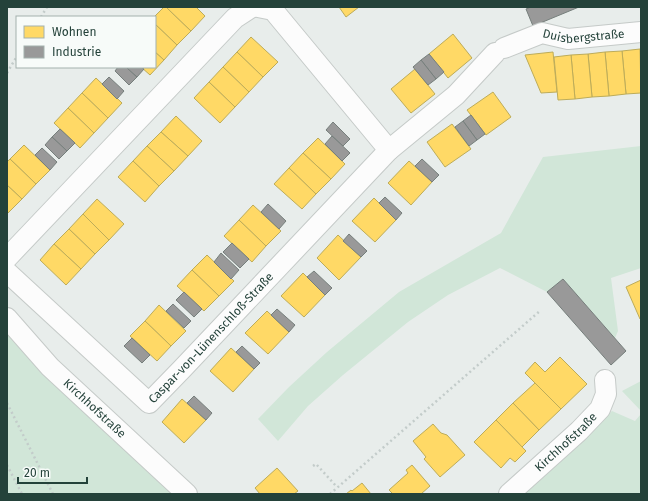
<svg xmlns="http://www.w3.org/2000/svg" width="648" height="501" font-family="'Fira Sans',sans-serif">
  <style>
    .green { fill: #d1e6d8 }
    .homes { fill: #ffd966; stroke: #bdac59 }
    .industry { fill: #999; stroke: #767f7c }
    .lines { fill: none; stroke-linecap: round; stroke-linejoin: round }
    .minor-casing { stroke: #c5cac8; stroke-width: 22 }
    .path { stroke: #c3ccca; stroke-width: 2.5; stroke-dasharray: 2 3; stroke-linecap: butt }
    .minor { stroke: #fcfcfc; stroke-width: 20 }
    .labels { text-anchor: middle; stroke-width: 4; stroke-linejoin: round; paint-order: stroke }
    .street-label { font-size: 12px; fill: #24423a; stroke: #f7fbf9 }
  </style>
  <rect width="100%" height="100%" fill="#e8edeb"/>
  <g class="green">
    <path d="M641,146V268L611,278L618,331L615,338L563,279L547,292L500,268L448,295L408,322L343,375L308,406L278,441L258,419L289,387L327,352L399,292L501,233L543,157Z"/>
    <path d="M7,330L175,494H7Z"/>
    <path d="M641,381V411L622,391Z"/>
    <path d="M612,411L635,421L641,414V494H524Z"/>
  </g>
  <g class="homes">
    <path d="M164,7H166L191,31L177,45L155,24L154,17Z"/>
    <path d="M166,7H196L205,16L191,31Z"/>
    <path d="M339,7H359L346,17Z"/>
    <path d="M155,24L177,45L164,60L155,52Z"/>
    <path d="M453,34L472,58L448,78L429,54Z"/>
    <path d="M251,37L278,62L263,77L237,52Z"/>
    <path d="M640,49L641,93L626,94L622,51Z"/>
    <path d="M622,51L626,94L609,96L605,52Z"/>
    <path d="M155,52L164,60L150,75L141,67H155Z"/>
    <path d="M237,52L263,77L249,92L223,67Z"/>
    <path d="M553,52L557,92L541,93L525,55Z"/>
    <path d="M605,52L609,96L592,97L588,54Z"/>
    <path d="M588,54L592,97L575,99L571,55Z"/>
    <path d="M571,55L575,99L558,100L554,57Z"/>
    <path d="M223,67L249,92L235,107L209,82Z"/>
    <path d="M415,69L435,94L411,113L391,89Z"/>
    <path d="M96,78L122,103L108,118L82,93Z"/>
    <path d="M209,82L235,107L220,123L194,98Z"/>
    <path d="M493,92L511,117L486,135L467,110Z"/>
    <path d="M82,93L108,118L94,133L68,108Z"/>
    <path d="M68,108L94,133L80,148L54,123Z"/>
    <path d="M176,116L202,141L188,156L161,132Z"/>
    <path d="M452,124L471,149L445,167L427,142Z"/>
    <path d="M161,132L188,156L174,171L147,146Z"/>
    <path d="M318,138L345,164L331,179L303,153Z"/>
    <path d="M24,145L50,170L36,184L10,159Z"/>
    <path d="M147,146L174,171L159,186L133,161Z"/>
    <path d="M303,153L331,179L316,194L289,168Z"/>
    <path d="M10,159L36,184L22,199L7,185V162Z"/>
    <path d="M133,161L159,186L145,202L118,177Z"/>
    <path d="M409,161L432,182L411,205L388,183Z"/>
    <path d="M289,168L316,194L302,209L274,184Z"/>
    <path d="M7,185L22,199L7,214Z"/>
    <path d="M374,198L396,220L375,242L352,221Z"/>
    <path d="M97,199L124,224L109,240L83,214Z"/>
    <path d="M253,205L281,231L266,246L239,220Z"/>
    <path d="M83,214L109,240L95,254L69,229Z"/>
    <path d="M239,220L266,246L252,262L224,236Z"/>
    <path d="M69,229L95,254L81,269L54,244Z"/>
    <path d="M338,235L361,257L339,280L317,258Z"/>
    <path d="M54,244L81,269L66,285L40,260Z"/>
    <path d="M207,255L234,281L219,296L192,270Z"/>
    <path d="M192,270L219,296L204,311L177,286Z"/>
    <path d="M303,273L325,295L304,317L281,296Z"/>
    <path d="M641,280V319H640L626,287Z"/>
    <path d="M159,305L186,331L171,346L145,321Z"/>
    <path d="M267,311L289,332L268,354L245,333Z"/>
    <path d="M145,321L171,346L157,361L130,336Z"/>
    <path d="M231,348L254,369L233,392L210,371Z"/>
    <path d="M560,357L587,384L561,409L525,373L535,362L545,372Z"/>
    <path d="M535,383L561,409L539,430L513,403Z"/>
    <path d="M182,399L206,420L184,443L162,422Z"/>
    <path d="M513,403L539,430L522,447L496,420Z"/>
    <path d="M496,420L526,451L515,462L510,458L501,468L474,442Z"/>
    <path d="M433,424L441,433L447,435L465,455L440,477L424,459L426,457L413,441Z"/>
    <path d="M412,465L430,486L421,494H393L389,490L408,473L406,470Z"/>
    <path d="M277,468L298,491L294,494H260L255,488Z"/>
    <path d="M362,483L371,494H346L351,490L352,491Z"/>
  </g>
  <g class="industry">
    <path d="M531,7H579L533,26L526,9Z"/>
    <path d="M429,54L444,72L436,79L421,60Z"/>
    <path d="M421,60L436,79L428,85L413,67Z"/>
    <path d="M118,67H126L137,77L129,85L115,71Z"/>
    <path d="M126,67H141L144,69L137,77Z"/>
    <path d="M109,77L124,91L117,99L102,84Z"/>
    <path d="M471,115L485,134L477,140L463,121Z"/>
    <path d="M463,121L477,140L469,146L455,127Z"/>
    <path d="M333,122L350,139L343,146L326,130Z"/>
    <path d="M60,129L75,143L67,151L52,137Z"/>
    <path d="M332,136L350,153L342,161L325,144Z"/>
    <path d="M52,137L67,151L59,159L45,145Z"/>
    <path d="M42,148L57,162L50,170L35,155Z"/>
    <path d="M422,159L439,175L432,182L415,166Z"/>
    <path d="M385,197L402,213L396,220L379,203Z"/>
    <path d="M268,204L286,221L279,229L261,212Z"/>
    <path d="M349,234L367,251L361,257L343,241Z"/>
    <path d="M232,243L249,259L240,268L223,252Z"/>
    <path d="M221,253L239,270L231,279L214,262Z"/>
    <path d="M314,271L332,288L325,295L307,277Z"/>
    <path d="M563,279L626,351L611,365L547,292Z"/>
    <path d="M184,292L202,309L194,317L176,300Z"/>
    <path d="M173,304L191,321L184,328L166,311Z"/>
    <path d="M277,309L295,325L289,332L271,315Z"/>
    <path d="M132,338L150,355L142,363L124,346Z"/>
    <path d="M242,346L260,363L254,369L236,352Z"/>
    <path d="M194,396L212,413L206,420L187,403Z"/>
  </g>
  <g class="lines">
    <g class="minor-casing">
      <g id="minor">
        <path id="s1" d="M504,48L542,33L568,39L641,32"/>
        <path d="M389,150L456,95L495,53"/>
        <path d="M7,258L235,18L252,7"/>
        <path id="s2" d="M7,272L149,403L182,369L389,150L273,10L258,7"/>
        <path id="s3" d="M7,318L50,367L187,494"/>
        <path id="s4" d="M509,494L579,431L600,409L606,394L605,380"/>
      </g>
    </g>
    <g class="path">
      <path d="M41,17L47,7"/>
      <path d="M7,73L17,56"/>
      <path d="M7,403L53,494"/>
      <path d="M7,465L22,494"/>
      <path d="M313,466L316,464L337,487"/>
      <path d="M330,494L541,310"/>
    </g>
    <use href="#minor" class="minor"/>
  </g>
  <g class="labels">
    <g class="street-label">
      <text dy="4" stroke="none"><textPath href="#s1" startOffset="83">Duisbergstraße</textPath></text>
      <text dy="4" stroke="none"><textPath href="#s2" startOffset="283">Caspar-von-Lünenschloß-Straße</textPath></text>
      <text dy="4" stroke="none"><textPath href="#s3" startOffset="126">Kirchhofstraße</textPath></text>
      <text dy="4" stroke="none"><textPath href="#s4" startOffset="77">Kirchhofstraße</textPath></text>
    </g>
  </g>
  <rect width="648" height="501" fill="none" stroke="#24423a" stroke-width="16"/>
  <rect x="16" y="16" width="140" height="52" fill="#f7fbf9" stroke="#a3b1ad"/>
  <rect x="24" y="26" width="20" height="12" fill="#ffd966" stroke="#a3b1ad"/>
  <text x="52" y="36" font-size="12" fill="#24423a">Wohnen</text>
  <rect x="24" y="46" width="20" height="12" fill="#999999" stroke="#a3b1ad"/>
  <text x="52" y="56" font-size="12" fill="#24423a">Industrie</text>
  <path d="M18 477v6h69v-6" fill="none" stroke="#24423a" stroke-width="2"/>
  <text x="24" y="477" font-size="12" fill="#24423a" stroke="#f7fbf9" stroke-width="3" paint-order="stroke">20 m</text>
</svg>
